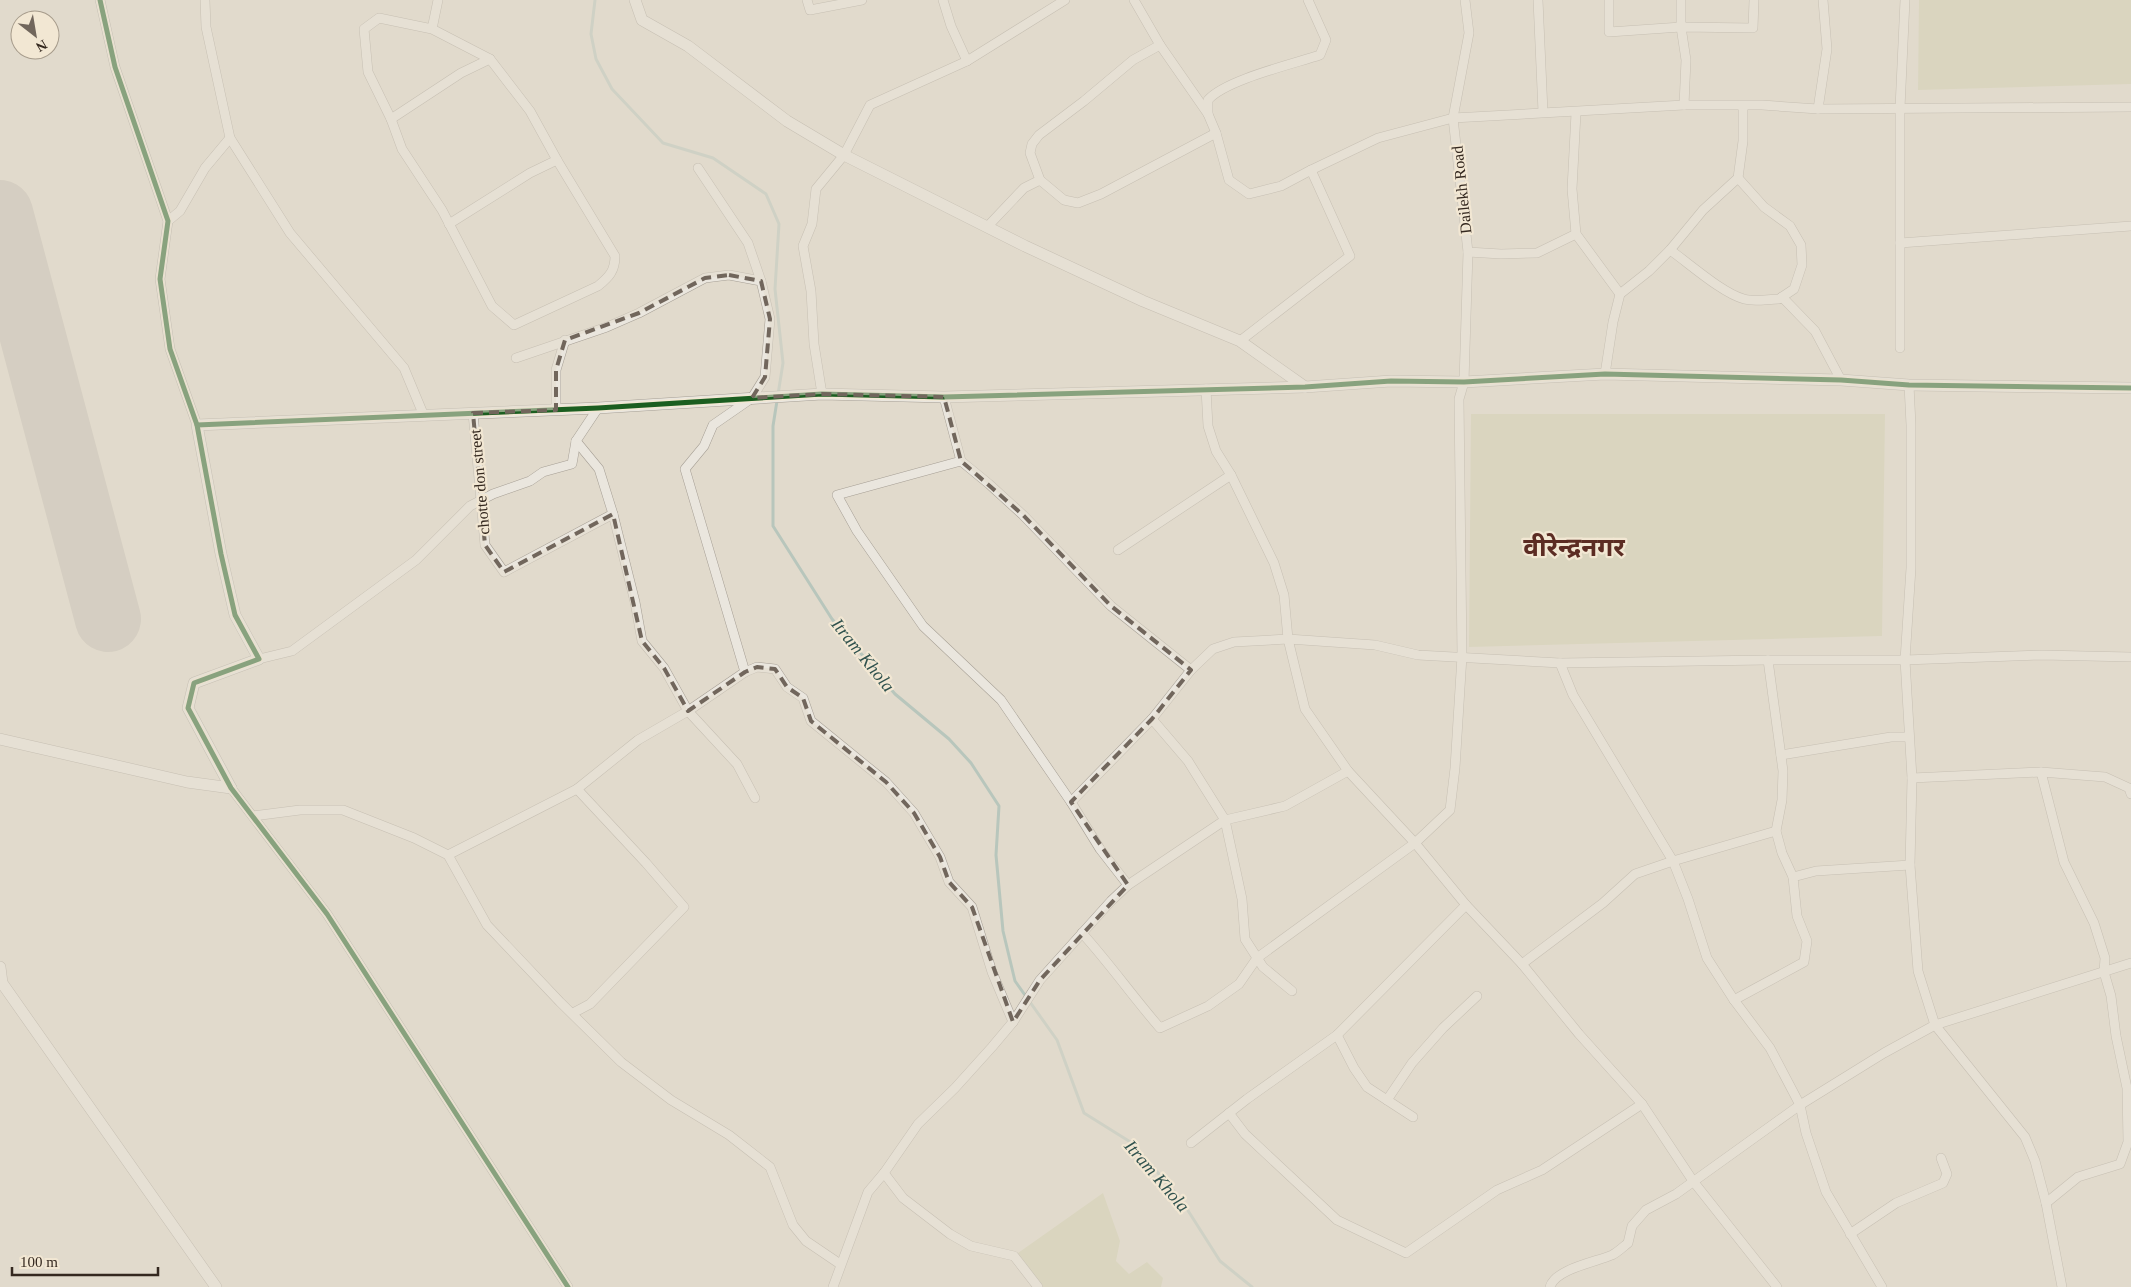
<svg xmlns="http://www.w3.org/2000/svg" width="2131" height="1287" font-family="'Times New Roman','Noto Sans Devanagari',serif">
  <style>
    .green { fill: #d0cfb0 }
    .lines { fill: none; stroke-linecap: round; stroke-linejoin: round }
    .stream { stroke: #b8c6bc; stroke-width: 3 }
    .runway { stroke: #c5bfb5; stroke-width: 66 }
    .minor-casing { stroke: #a69f95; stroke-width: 10 }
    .tertiary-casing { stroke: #a69f95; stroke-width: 12 }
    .minor { stroke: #eae6de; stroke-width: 9 }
    .tertiary { stroke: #eae6de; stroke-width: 11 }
    .cycleway-casing { stroke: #f2e7d3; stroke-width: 8 }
    .cycleway { stroke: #1b5e20; stroke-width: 5 }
    .marked { fill: none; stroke: #71665c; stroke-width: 4; stroke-dasharray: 10 6; stroke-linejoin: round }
    .labels { text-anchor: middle; stroke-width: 4.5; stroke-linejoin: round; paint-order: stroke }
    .street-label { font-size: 16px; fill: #34281f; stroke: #f2e7d3 }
    .water-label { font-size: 18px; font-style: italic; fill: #30524e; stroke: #f2e7d3 }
    .town-label { font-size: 26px; font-weight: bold; fill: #5c2c23; stroke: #f2e7d3 }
  </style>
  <rect width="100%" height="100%" fill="#e1dacc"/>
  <g class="green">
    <path d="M1919,0H2131V84L1918,90Z"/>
    <path d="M1471,414H1885L1882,636L1469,647Z"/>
    <path d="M1103,1193L1120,1241L1116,1261L1129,1274L1147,1262L1163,1278L1161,1287H1043L1018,1253Z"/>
  </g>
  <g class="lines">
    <path class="stream" d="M595,0L591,34L596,59L612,89L663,143L713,158L766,194L779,224L775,289L783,363L773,426V526L832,619L895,694L949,739L971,763L999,806L996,855L1003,931L1015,981L1057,1040L1084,1113L1132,1143L1180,1198L1220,1261L1252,1287"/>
    <path class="runway" d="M0,213L108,619"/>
    <g class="minor-casing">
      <g id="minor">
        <path d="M100,0L115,67L168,221L160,279L170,349L197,425"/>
        <path d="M205,0L206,27L230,138L290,233L404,368L424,416"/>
        <path d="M807,0L810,10L862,0"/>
        <path d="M943,0L951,26L967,61"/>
        <path d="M1134,0L1160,45L1208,114"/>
        <path d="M1308,0L1326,40L1320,55C1293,64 1225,80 1208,100V114L1216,133L1229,180L1249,194L1281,186L1311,170L1378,138L1453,118L1684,105H1762L1818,109L2131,107"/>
        <path d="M1538,0L1543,112"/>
        <path d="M1609,0V32L1681,27L1753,28L1754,0"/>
        <path d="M1681,0V27L1686,60L1684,105"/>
        <path d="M432,29L379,18L364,29L368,72L391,119L402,149L442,210L492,306L514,325L598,286C609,277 615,271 615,256L557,160L530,111L490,59L432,29L438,0"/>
        <path d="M1160,45L1133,60L1084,101L1039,135L1032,144L1030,153L1040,180L1064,200L1078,203L1101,194L1216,133"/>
        <path d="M1818,109L1827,49L1823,0"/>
        <path d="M1576,113L1572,189L1576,234L1620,294"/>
        <path d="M391,119L461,73L490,59"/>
        <path d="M1738,178L1764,207L1790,226L1801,245L1802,265L1794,289L1782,297L1815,331L1841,380"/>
        <path d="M168,221L180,211L205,168L230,138"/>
        <path d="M449,224L530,173L557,160"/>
        <path d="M988,226L1024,188L1040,180"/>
        <path d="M1900,243L2131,226"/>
        <path d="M1670,250C1690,264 1722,293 1744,299C1754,302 1768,299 1779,299L1782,297"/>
        <path d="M1468,252L1501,254L1537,253L1576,234"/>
        <path d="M1240,341L1350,256L1311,170"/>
        <path d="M1900,348V108L1905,0"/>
        <path d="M516,358L607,327L639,313L705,278L729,275L761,281"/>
        <path d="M1605,374L1613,322L1620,294L1649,271L1670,250L1703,210L1738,178L1743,141V106"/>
        <path d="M1909,385L1911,425V568L1905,660L1912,778L1910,865L1918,971L1935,1025L2025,1137L2035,1161L2046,1203L2062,1287"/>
        <path d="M1206,389L1208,426L1216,451L1231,475L1274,563L1284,595L1288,639L1305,709L1348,771L1415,843L1466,905L1522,964L1579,1034L1642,1104L1693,1181L1777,1287"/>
        <path d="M822,394L814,344L811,291L803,246L812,224L816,189L844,155L870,105L967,61L1065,0"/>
        <path d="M944,397L961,461L989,484L1023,515L1111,606L1191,670"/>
        <path d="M598,408L576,441L599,469L613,514L635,602L642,641L664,668L688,711L737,764L755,798"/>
        <path d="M556,410V370L565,340"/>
        <path d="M473,413L485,545L504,572L613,514"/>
        <path d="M961,461L837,495L857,531L923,626L1001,700L1071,802L1100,849L1128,885"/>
        <path d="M1118,550L1231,475"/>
        <path d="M259,659L292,651L416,560L470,506L493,494L530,481L543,472L572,464L576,441"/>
        <path d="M1560,663L1573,695L1673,861L1688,899L1707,958L1734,1000L1770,1048L1800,1105L1806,1133L1826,1192L1882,1287"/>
        <path d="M745,672L757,667L775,669L787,687L803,698L811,721L886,782L914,813L940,857L949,882L972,907L992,972L1013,1022"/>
        <path d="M1152,719L1188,761L1225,820L1242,899L1245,939L1263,967L1292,991"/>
        <path d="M1781,755L1891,737H1909"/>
        <path d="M2041,772L2064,862L2094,923L2105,958L2104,972L2111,996L2116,1036L2127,1088L2128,1142L2120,1164L2078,1177L2046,1203"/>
        <path d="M1912,778L2041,772L2105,777L2129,788L2131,794"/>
        <path d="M231,788L327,914L568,1287"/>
        <path d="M1071,802L1152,719L1191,670L1213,649L1234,642L1288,639L1375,645L1418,655L1560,663L1768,660H1905L2042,655L2131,657"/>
        <path d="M253,816L300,810H343L414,838L448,855L487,925L560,1002L621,1062L671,1100L729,1135L770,1167L793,1225L806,1241L840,1264"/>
        <path d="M448,855L577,789L638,740L688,711L745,672L685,469L704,446L713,425L752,398L765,377L770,319L761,281L748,243L698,168"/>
        <path d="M1793,877L1816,871L1910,865"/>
        <path d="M1082,933C1110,964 1133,997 1160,1028L1208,1006L1239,984L1257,958L1415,843L1450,810L1455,768L1462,656L1459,399L1464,382L1468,252L1453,118L1469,33L1465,0"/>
        <path d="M1522,964L1603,903L1635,874L1673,861L1776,831"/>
        <path d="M1734,1000L1804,962L1807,941L1797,916L1793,877L1782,853L1776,831L1782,800L1783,771L1768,660"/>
        <path d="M573,1013L590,1004L684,907L646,863L577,789"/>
        <path d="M1337,1035L1354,1068L1367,1087L1413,1117"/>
        <path d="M1387,1100L1412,1063L1443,1028L1477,996"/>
        <path d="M1229,1113L1245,1134L1337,1220L1406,1253L1497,1190L1542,1170L1642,1104"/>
        <path d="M1191,1143L1247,1099L1337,1035L1466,905"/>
        <path d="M884,1173L903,1198L950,1234L971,1246L1014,1256L1038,1287"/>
        <path d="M1850,1234L1896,1203L1943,1183L1947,1174L1941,1158"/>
        <path d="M833,1287L868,1192L884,1173L918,1124L955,1088L992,1047L1013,1022L1040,980L1111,901L1128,885L1225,820L1285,806L1348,771"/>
        <path d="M1550,1287C1555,1269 1596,1262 1612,1255C1618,1252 1623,1247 1628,1243L1632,1226L1646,1210L1676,1194L1800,1105L1884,1053L1935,1025L2131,963"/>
      </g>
    </g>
    <g class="tertiary-casing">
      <g id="tertiary">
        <path d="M635,0L642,20L688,46L787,121L844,155L1025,246L1143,301L1240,341L1305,387"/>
        <path d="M0,739L187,782L231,788"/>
        <path d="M231,788L188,708L194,683L259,659L235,615L221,554L197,425L598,408L822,394L944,397L1305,387L1391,381L1464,382L1605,374L1841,380L1909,385L2131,388"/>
        <path d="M0,967L2,983L216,1287"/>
      </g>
    </g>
    <use href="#minor" class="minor"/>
    <use href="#tertiary" class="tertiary"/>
    <g class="cycleway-casing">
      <g id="cycleway">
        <path d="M100,0L115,67L168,221L160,279L170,349L197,425L221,554L235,615L259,659L194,683L188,708L231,788L327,914L568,1287"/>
        <path d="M197,425L598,408L822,394L944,397L1305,387L1391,381L1464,382L1605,374L1841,380L1909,385L2131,388"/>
      </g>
    </g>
    <use href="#cycleway" class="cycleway"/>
  </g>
  <path d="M0 0H2131V1287H0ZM729,275L761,281L770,319L765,377L752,398L822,394L944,397L961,461L1023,515L1111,606L1191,670L1152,719L1071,802L1128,885L1040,980L1013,1022L972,907L949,882L940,857L914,813L886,782L811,721L803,698L787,687L775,669L757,667L745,672L688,711L664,668L642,641L613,514L504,572L485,545L473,413L556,410V370L565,340L639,313L705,278Z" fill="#e1dacc" fill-opacity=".55" fill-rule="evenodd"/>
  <path class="marked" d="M729,275L761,281L770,319L765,377L752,398L822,394L944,397L961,461L1023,515L1111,606L1191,670L1152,719L1071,802L1128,885L1040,980L1013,1022L972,907L949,882L940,857L914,813L886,782L811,721L803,698L787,687L775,669L757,667L745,672L688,711L664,668L642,641L613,514L504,572L485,545L473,413L556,410V370L565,340L639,313L705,278Z"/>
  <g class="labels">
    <g class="street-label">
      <text transform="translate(1461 190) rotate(-96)" y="6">Dailekh Road</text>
      <text transform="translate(479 482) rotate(-95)" y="6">chotte don street</text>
    </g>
    <g class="water-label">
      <text transform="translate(863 655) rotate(51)" y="6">Itram Khola</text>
      <text transform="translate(1157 1176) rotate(49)" y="6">Itram Khola</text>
    </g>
    <g class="town-label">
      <text x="1574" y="556">वीरेन्द्रनगर</text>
    </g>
  </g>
  <g transform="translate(35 35) rotate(149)"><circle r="24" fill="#f2e7d3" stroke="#a69b8b"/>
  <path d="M0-4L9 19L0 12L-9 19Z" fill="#71665c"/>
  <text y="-8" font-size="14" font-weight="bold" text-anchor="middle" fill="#34281f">N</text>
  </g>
  <path d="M12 1267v8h146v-8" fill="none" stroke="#34281f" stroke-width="2.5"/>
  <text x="20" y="1267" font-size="15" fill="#34281f" stroke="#f2e7d3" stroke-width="4" paint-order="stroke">100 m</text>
</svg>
